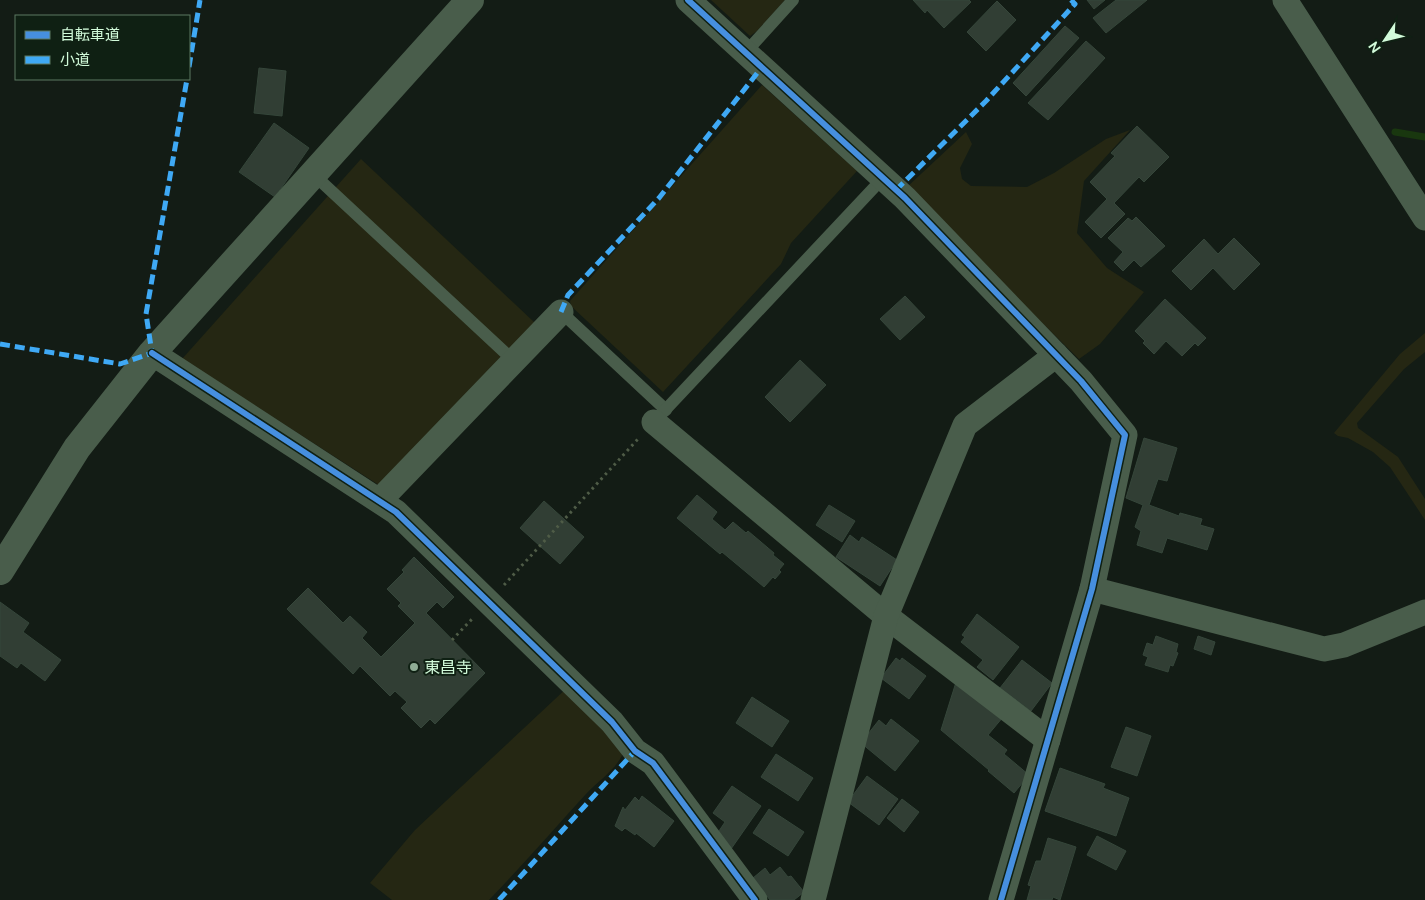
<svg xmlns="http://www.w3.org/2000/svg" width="1425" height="900" font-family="Ubuntu,'Noto Sans JP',sans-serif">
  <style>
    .green { fill: #252713 }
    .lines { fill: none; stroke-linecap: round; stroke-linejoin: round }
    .stream { stroke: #19370f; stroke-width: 7 }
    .building { fill: #313e34; stroke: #35463a }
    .path { stroke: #4f5c47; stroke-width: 3; stroke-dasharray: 2.5 4; stroke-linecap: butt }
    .service { stroke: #495d4b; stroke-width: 12 }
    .minor { stroke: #495d4b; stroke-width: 25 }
    .tertiary { stroke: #495d4b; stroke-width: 28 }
    .quiet { stroke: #3fa9f5; stroke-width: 5; stroke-dasharray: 10 5; stroke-linecap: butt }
    .cycleway-casing { stroke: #0f2013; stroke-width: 9 }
    .cycleway { stroke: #468fdf; stroke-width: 6 }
    .poi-dot { fill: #8fad95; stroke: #0f2013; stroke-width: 2 }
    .labels { text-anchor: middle; stroke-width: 4; stroke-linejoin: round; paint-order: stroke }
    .poi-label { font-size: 16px; fill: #d2fbda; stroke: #0f2013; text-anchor: start }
  </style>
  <rect width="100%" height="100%" fill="#131c15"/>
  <g class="green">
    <path d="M711,0H785L757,31L750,36Z"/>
    <path d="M762,85L857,171L791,243L781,264L663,392L571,306L570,301Z"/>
    <path d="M1130,130L1084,181L1077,233L1107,268L1144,292L1100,344L1079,359L912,195L907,187L966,132L972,144L960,168L962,179L971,186L1027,187L1054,173L1106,139Z"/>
    <path d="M361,159L535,323L382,487L182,359Z"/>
    <path d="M1425,333V352L1404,369L1357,423L1358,428L1398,457L1425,499V520L1390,467L1373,452L1348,438L1338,436L1334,433L1400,354Z"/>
    <path d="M569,686L625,748C620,767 599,780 586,794C553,830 522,866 489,900H392L370,883L415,830Z"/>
  </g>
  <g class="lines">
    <path class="stream" d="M1395,132L1425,137"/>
  </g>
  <g class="building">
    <path d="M913,0H969L971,2L944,28L927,10L925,13Z"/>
    <path d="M1087,0H1105L1094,9Z"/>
    <path d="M1116,0H1147L1106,33L1093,18Z"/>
    <path d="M997,1L1016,20L986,51L967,32Z"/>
    <path d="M1065,26L1079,38L1026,96L1013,83Z"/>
    <path d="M1086,41L1105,58L1048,120L1028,103Z"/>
    <path d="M259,68L286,71L282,116L254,113Z"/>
    <path d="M274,123L309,148L275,197L239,172Z"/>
    <path d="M1137,126L1169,157L1144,182L1139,177L1114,203L1125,214L1101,238L1085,222L1107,199L1090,182L1115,156L1111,153Z"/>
    <path d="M1136,217L1165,246L1141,267L1134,260L1123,271L1114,262L1123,252L1108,238L1128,218L1132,221Z"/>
    <path d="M1234,238L1260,264L1234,290L1213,268L1191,290L1172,271L1204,239L1218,254Z"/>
    <path d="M905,296L925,317L900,340L880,319Z"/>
    <path d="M1165,299L1206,338L1198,346L1195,343L1182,356L1166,341L1154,354L1143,343L1145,341L1135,331Z"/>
    <path d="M800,360L826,385L790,422L765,397Z"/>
    <path d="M1144,438L1177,448L1167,481L1158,479L1149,505L1179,516L1180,513L1202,519L1200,525L1214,529L1207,550L1167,538L1162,553L1137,545L1141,531L1135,527L1143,505L1126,498Z"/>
    <path d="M697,495L717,512L712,519L725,530L733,522L746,533L748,531L774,553L773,555L784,564L779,570L781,572L775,579L773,577L764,587L722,552L720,554L677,518Z"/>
    <path d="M544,501L584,537L560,564L520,528Z"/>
    <path d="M829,505L855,521L842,542L816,525Z"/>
    <path d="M850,535L859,542L862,537L897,560L880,586L836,557Z"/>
    <path d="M414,557L454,597L443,608L437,602L426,613L485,673L435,724L430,719L421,728L401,708L407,702L395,691L390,696L360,666L353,674L287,609L308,588L343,623L350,616L367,632L362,638L381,657L415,623L398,606L401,603L387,589L404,572L402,570Z"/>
    <path d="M0,602L29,623L23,632L61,660L45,681L21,663L17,668L0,656Z"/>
    <path d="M977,614L1019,647L993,680L977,667L983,660L961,642L965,637L962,635Z"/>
    <path d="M1156,636L1178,644L1176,652L1178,653L1173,666L1170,665L1168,672L1145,665L1148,657L1143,655L1147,643L1153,645Z"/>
    <path d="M1198,636L1215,642L1211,655L1194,649Z"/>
    <path d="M896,658L900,661L902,658L926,676L909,699L881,678Z"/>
    <path d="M1022,660L1052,683L1031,711L1000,688Z"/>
    <path d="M957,679L1003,717L988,735L1007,750L1004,754L1029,775L1014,793L988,771L989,770L941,730Z"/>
    <path d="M752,697L789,721L772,747L736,723Z"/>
    <path d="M891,719L919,741L895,771L861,743L879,720L886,726Z"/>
    <path d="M1126,727L1151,736L1137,776L1111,767Z"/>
    <path d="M776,754L813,778L798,801L761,777Z"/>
    <path d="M1060,768L1105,784L1103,788L1129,798L1116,836L1045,811Z"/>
    <path d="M867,776L898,799L879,825L848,802Z"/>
    <path d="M732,786L761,806L731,849L715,837L725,822L713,813Z"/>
    <path d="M642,796L674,821L654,847L636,833L635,835L625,828L622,831L615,826L623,807L625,810L635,797L639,801Z"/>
    <path d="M902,799L919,812L904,832L887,818Z"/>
    <path d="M769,809L804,832L788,856L753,833Z"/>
    <path d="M1097,836L1126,851L1116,870L1087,855Z"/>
    <path d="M1048,838L1076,847L1060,900L1053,897L1052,900H1027L1031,886L1028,885L1036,861H1041Z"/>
    <path d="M780,867L788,877L791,876L804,892L794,900H770L753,878L765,868L770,875Z"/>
  </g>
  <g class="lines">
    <g class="path">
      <path d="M504,585L638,439"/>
      <path d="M452,640L472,619"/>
    </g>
    <g class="service">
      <path d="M746,52L793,0"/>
      <path d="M313,174L514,361"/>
      <path d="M561,312L666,410"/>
      <path d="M654,422L883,178"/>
    </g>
    <g class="minor">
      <path d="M688,0L905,198L1081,381L1125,435L1092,589L1001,900"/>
      <path d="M1285,0L1425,218"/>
      <path d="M152,353L396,512L612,722L635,751L653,763L755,900"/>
      <path d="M654,422L886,616L1048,740"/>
      <path d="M380,500L561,312"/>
      <path d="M1092,589L1324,649L1344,645L1425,612"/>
      <path d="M813,900L886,616L965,425L1056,355"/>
    </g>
    <path class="tertiary" d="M0,571L77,448L152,353L470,0"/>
    <g class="quiet">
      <path d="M189,67L200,0"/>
      <path d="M896,190L986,101L1075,4L1071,0"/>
      <path d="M561,312L568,295L659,198L762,67"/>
      <path d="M0,344L120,364L152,353L146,314L187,79"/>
      <path d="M499,900L635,751"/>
    </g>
    <g class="cycleway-casing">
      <g id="cycleway">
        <path d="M688,0L905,198L1081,381L1125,435L1092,589L1001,900"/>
        <path d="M152,353L396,512L612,722L635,751L653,763L755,900"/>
      </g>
    </g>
    <use href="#cycleway" class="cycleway"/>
  </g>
  <circle class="poi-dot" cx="414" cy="667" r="5"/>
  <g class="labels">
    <g class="poi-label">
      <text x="424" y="673">東昌寺</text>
    </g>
  </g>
  <rect x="15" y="15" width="175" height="65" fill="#0f2013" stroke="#5d7863"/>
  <rect x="25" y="31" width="25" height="8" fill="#468fdf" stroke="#5d7863"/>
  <text x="60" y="40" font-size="15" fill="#d2fbda">自転車道</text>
  <rect x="25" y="56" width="25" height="8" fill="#3fa9f5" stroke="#5d7863"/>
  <text x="60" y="65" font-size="15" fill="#d2fbda">小道</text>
  <g transform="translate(1385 40) rotate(235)" stroke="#0f2013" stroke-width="4" paint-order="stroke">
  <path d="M0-4L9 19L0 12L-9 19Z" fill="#d2fbda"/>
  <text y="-8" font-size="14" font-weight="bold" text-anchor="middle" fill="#d2fbda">N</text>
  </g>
</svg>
